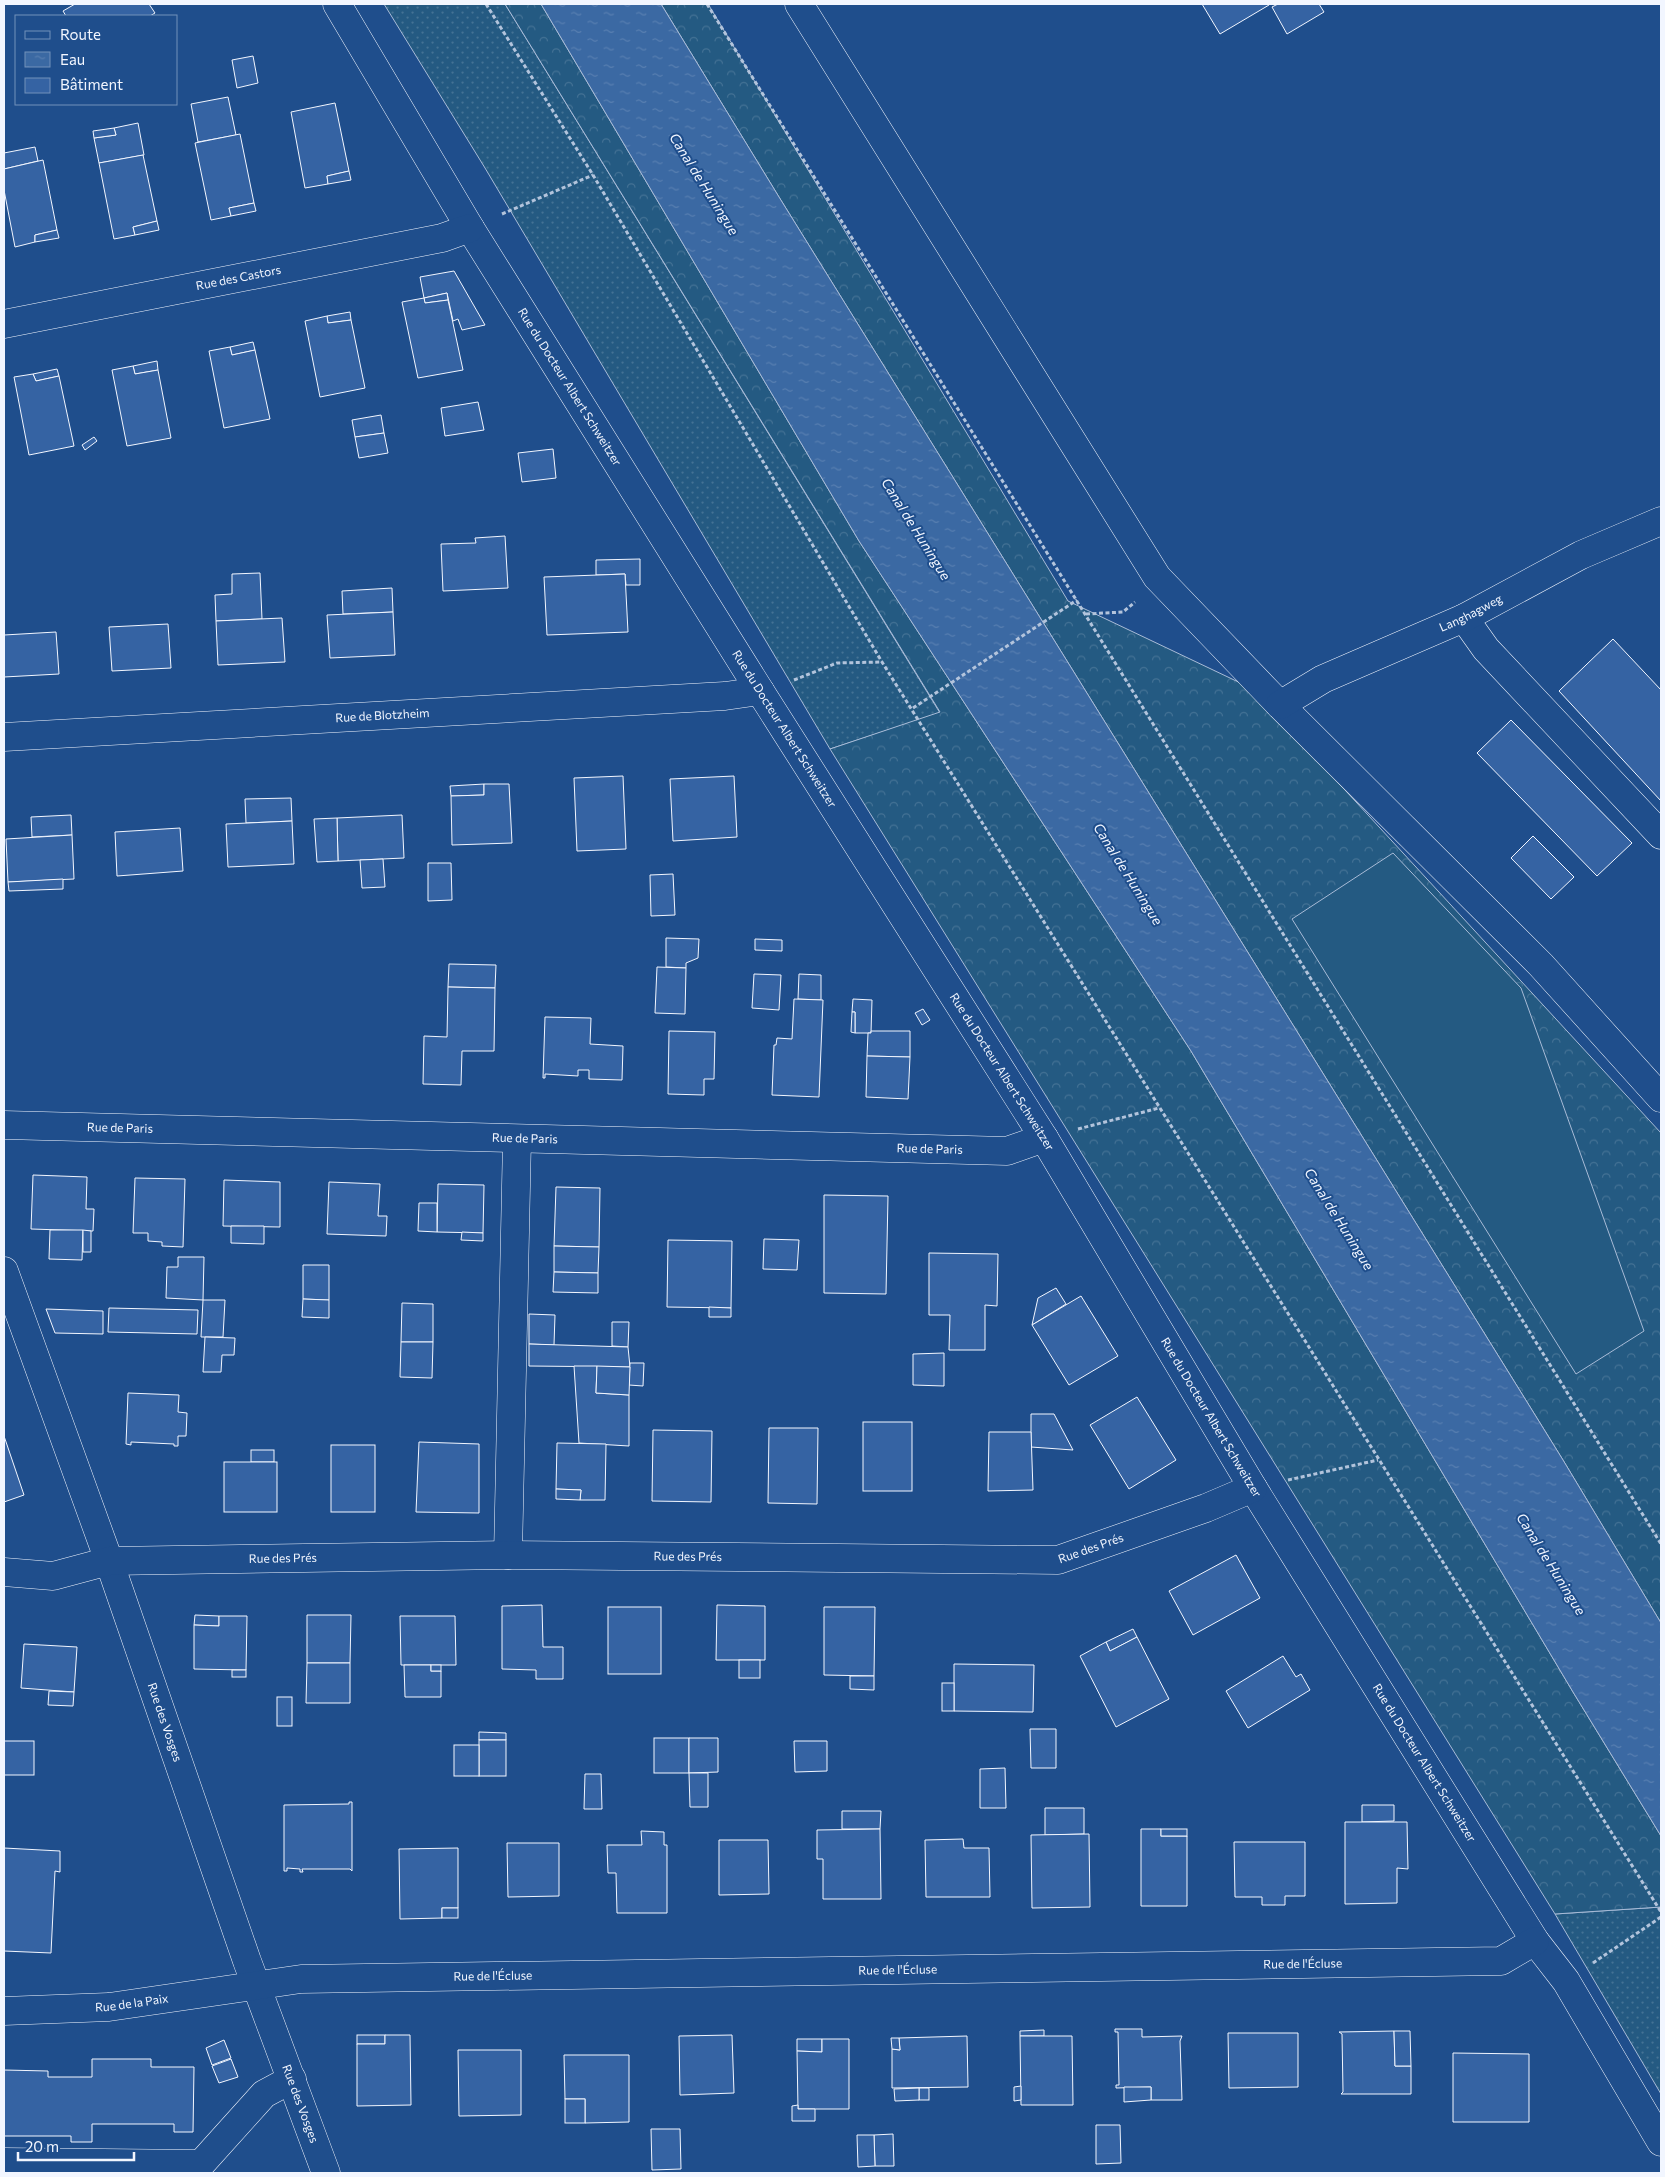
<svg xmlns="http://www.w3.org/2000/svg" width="1665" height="2177" font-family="Commissioner,sans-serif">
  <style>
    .grass { fill: url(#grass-dots); stroke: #a8bbd7 }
    .forest { fill: url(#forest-crowns); stroke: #a8bbd7 }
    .pitch { fill: #245a82; stroke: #a8bbd7 }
    .water { fill: url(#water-ripples); stroke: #a8bbd7 }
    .building { fill: #3563a3; stroke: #f2f6ff }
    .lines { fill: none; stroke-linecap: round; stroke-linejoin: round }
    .minor-casing { stroke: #f2f6ff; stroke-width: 29 }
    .path { stroke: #b3c4dc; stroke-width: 3; stroke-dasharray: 4 2.5; stroke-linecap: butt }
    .minor { stroke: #1f4e8c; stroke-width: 28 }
    .labels { text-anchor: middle; stroke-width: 4; stroke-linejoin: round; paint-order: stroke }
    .street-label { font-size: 12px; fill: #f2f6ff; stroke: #1f4e8c }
    .water-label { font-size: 14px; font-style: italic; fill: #f2f6ff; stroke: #1f4e8c }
  </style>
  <defs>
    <pattern id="grass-dots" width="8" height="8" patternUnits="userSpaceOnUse" patternTransform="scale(1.25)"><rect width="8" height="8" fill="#245a82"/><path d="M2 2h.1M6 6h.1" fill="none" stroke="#447295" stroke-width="1.8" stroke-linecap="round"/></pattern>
    <pattern id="forest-crowns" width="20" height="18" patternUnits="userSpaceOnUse" patternTransform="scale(1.25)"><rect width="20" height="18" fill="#245a82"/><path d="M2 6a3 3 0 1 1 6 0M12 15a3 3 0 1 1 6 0" fill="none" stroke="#447295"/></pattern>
    <pattern id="water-ripples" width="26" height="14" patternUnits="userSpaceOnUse" patternTransform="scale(1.25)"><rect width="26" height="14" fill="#3b69a3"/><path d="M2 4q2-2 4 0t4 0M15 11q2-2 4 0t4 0" fill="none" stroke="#587fb1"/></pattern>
  </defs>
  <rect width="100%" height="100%" fill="#1f4e8c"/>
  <g class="grass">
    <path d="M384,4H505L940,713L830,749L485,168Z"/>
    <path d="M1661,1907V2094L1555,1914Z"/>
  </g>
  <g class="forest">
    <path d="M505,4H541L859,541L1191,1051L1573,1692L1661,1836V1907L1555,1914L830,749L940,712Z"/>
    <path d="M661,4H708L1068,601L1251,688L1661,1133V1623L1563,1460L779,197Z"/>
  </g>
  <path class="pitch" d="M1393,853L1521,988L1644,1331L1576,1374L1292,919Z"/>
  <path class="water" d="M541,4H661L779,197L1563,1460L1661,1623V1836L1573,1692L1191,1051L859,541Z"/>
  <g class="building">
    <path d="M75,4H149L155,13L150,16H66L63,11Z"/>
    <path d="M1202,4H1268L1269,5L1220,34Z"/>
    <path d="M1278,4H1319L1324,12L1287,34L1272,7Z"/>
    <path d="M253,56L258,83L237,88L232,60Z"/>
    <path d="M228,97L236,135L198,142L191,104Z"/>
    <path d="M335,103L349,171L327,176L328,184L305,188L291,112Z"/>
    <path d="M138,123L144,155L99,163L94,138L116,135L114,128Z"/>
    <path d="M114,128L116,135L94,138L93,131Z"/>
    <path d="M240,134L254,203L229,208L231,216L211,220L195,143Z"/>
    <path d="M35,147L38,161L4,169V153Z"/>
    <path d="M143,155L157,221L133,227L135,235L114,239L99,163Z"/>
    <path d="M43,160L57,230L35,235V242L15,247L4,190V169Z"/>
    <path d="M349,171L351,180L328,184L327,176Z"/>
    <path d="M254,203L256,211L231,216L229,208Z"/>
    <path d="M157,221L159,230L135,235L133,227Z"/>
    <path d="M57,230L59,238L35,242V235Z"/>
    <path d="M454,271L485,325L462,330L458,319L453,321L447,293L424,298L420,277Z"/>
    <path d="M447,293L448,300L425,303L424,298Z"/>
    <path d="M424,298L425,303L448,300L463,370L418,378L402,302Z"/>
    <path d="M350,312L351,320L328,323L327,316Z"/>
    <path d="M327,316L328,323L351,320L365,388L320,397L305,321Z"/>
    <path d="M253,342L255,350L232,355L230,347Z"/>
    <path d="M230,347L232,355L255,350L270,419L224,428L209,351Z"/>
    <path d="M157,361L158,370L135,374L133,366Z"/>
    <path d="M133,366L135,374L158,370L171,438L127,446L112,370Z"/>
    <path d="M57,369L59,376L36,381L33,374Z"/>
    <path d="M33,374L36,381L59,376L74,446L29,455L14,377Z"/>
    <path d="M478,402L484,430L445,436L441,408Z"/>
    <path d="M381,415L384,433L355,437L352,420Z"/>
    <path d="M384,433L388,453L359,458L355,437Z"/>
    <path d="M94,437L97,441L85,450L82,445Z"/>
    <path d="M553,449L556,478L522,482L518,453Z"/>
    <path d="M505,536L508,588L443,591L441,544L476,543L475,538Z"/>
    <path d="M640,559V585H626L625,574L596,575V560Z"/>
    <path d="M260,573L262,619L216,621L215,595L232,594V574Z"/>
    <path d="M625,574L628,632L547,635L544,577Z"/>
    <path d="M392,588L393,612L343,614L342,591Z"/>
    <path d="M393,612L395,655L330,658L327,615Z"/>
    <path d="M282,618L285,662L218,665L216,621Z"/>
    <path d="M168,624L171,668L112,671L109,627Z"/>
    <path d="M56,632L59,674L4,677V635Z"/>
    <path d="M1613,639L1661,690V801L1559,691Z"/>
    <path d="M1511,720L1632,843L1597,876L1477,753Z"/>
    <path d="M623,776L626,849L577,851L574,778Z"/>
    <path d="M734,776L737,837L673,841L670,779Z"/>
    <path d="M484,784V795L451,796L450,786Z"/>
    <path d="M484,784H509L512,843L452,845L451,796L484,795Z"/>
    <path d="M291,798L292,821L246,823L245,799Z"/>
    <path d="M71,815L72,835L32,837L31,817Z"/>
    <path d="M402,815L404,858L338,861L337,818Z"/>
    <path d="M337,818L338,861L317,862L314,819Z"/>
    <path d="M292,821L294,864L228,867L226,824Z"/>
    <path d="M180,828L183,871L117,876L115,832Z"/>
    <path d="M72,835L74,879L8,882L6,839Z"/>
    <path d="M1533,836L1574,877L1551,899L1511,858Z"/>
    <path d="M383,859L385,887L362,888L360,860Z"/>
    <path d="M428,863H451L452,900L428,901Z"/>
    <path d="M673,874L675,915L651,916L650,875Z"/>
    <path d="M63,879V889L9,891L8,882Z"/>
    <path d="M666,938L699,939L698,958L686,963V968L666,967Z"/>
    <path d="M755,939L782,940V951L755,950Z"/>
    <path d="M449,964L496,965L495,988L448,987Z"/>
    <path d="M657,967L686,968L685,1014L655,1013Z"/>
    <path d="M754,974L781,975L779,1010L752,1008Z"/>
    <path d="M799,974L821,975V1000L798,999Z"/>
    <path d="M448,987L495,988L494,1051H462L461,1085L423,1084L424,1036L447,1037Z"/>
    <path d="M794,999L823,1000L819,1097L772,1095L774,1045H776L777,1038L792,1039Z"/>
    <path d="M853,999L872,1000L871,1033H855V1012H852Z"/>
    <path d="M923,1009L930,1020L922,1025L915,1013Z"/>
    <path d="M852,1012H855V1033L851,1032Z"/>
    <path d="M545,1017L591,1018L590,1044L623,1046L622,1080L589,1079V1070H578V1076L545,1074V1078H543Z"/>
    <path d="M669,1031L715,1032L714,1079H704V1095L668,1094Z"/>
    <path d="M871,1031H910V1057L867,1056L868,1033H871Z"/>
    <path d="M867,1056L910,1057L908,1099L866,1097Z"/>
    <path d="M33,1175L87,1177L86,1209H94L93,1231L31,1229Z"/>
    <path d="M135,1178L185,1179L183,1247L162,1246V1242L148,1241V1233H133Z"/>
    <path d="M224,1180L280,1182V1227L223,1226Z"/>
    <path d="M329,1182L380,1184L378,1216H387L386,1236L327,1234Z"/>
    <path d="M438,1184L484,1185L483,1233L437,1232Z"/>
    <path d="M556,1187L600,1188L599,1247L554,1246Z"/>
    <path d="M824,1195L888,1196L886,1294L824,1293Z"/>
    <path d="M419,1203H437V1232L418,1231Z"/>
    <path d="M231,1226H264V1244L231,1243Z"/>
    <path d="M50,1230H83L82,1260L49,1259Z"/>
    <path d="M83,1230L91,1231V1252H83Z"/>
    <path d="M462,1232L483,1233V1241L461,1240Z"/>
    <path d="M764,1239L799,1240L797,1270L763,1269Z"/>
    <path d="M668,1240L732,1241L731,1308L667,1307Z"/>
    <path d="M554,1246L599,1247L598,1273L554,1272Z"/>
    <path d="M929,1253L998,1254L997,1306L985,1305V1350H949L950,1315H929Z"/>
    <path d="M178,1257H204L203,1300L166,1298L167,1267H178Z"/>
    <path d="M303,1265H329V1300L303,1299Z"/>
    <path d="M554,1272L598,1273V1293L553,1292Z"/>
    <path d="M1056,1288L1066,1304L1032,1325L1038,1298Z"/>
    <path d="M1081,1296L1118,1356L1069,1385L1032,1325Z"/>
    <path d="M303,1299L329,1300V1318L302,1317Z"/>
    <path d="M203,1300H225L223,1337H201Z"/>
    <path d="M402,1303L433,1304V1342H401Z"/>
    <path d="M709,1307L731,1308V1317H709Z"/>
    <path d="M109,1308L198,1310L197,1334L108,1332Z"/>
    <path d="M46,1309L103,1311V1334L55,1333Z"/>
    <path d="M529,1314L555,1315L554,1345L529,1344Z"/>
    <path d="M612,1322H629L628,1347L612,1346Z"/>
    <path d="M205,1337L235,1338L234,1355H222L221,1372H203Z"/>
    <path d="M401,1342H433L432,1378L400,1377Z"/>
    <path d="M529,1344L628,1347L630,1367L529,1366Z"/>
    <path d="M944,1353V1386L913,1385V1354Z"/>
    <path d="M630,1363H644L643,1386L629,1385Z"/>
    <path d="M574,1366H597L596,1393L629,1395V1446L579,1443Z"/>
    <path d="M597,1366L630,1367L629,1395L596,1393Z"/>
    <path d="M128,1393L179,1395L178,1412L187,1413L186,1436H178V1446H174V1444L131,1442V1445L126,1444Z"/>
    <path d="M1137,1397L1176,1460L1129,1489L1090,1425Z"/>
    <path d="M1031,1414H1054L1073,1450L1031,1447Z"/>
    <rect x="863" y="1422" width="49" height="69"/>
    <path d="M769,1428H818L817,1504L768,1503Z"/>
    <path d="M653,1430L712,1431L711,1502L652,1501Z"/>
    <path d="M989,1432H1031L1033,1490L988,1491Z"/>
    <path d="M4,1436L24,1495L4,1502Z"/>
    <path d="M419,1442L479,1444V1513L416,1512Z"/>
    <path d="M557,1443L606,1444L605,1500H580L581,1490L556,1489Z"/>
    <rect x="331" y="1445" width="44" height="67"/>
    <rect x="251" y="1450" width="23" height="12"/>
    <rect x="224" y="1462" width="53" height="50"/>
    <path d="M556,1489L581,1490L580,1500L556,1499Z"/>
    <path d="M1236,1555L1260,1598L1193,1635L1169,1591Z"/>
    <path d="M542,1605L543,1647H563V1679H536V1670L502,1669V1606Z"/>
    <path d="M717,1605L765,1606V1660H716Z"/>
    <rect x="608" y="1607" width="53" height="67"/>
    <path d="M824,1607H875L874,1676L824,1675Z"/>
    <path d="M195,1615L219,1616V1626L194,1625Z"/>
    <path d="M307,1615H351L350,1663H307Z"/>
    <path d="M219,1616H247L246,1670L194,1669V1625L219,1626Z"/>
    <path d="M400,1616H455L456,1665H401Z"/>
    <path d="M1133,1629L1137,1637L1110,1651L1106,1642Z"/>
    <path d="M1137,1637L1169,1699L1116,1727L1080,1656L1106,1642L1110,1651Z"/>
    <path d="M24,1644L77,1647L74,1692L21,1688Z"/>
    <path d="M1283,1656L1296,1677L1301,1674L1310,1690L1248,1728L1226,1691Z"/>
    <rect x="739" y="1660" width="21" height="18"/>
    <path d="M307,1663H350V1703H306Z"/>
    <path d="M954,1664L1034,1665L1033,1712L954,1711Z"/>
    <path d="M404,1665H431V1671H441V1697H405Z"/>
    <rect x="431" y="1665" width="10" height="6"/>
    <rect x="232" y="1670" width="14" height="7"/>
    <path d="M850,1676H874V1690L850,1689Z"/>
    <rect x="942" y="1683" width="12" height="28"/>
    <path d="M49,1691L74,1692L73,1706L48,1705Z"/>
    <rect x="277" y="1697" width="15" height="29"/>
    <path d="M1030,1729H1056V1768H1031Z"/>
    <path d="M479,1732L506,1733V1740H479Z"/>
    <rect x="654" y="1738" width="35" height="35"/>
    <path d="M689,1738H718V1772L689,1773Z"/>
    <rect x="479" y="1740" width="27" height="36"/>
    <rect x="4" y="1741" width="30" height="34"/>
    <path d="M794,1741H827V1771L795,1772Z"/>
    <rect x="454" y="1745" width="25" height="31"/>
    <path d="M1005,1768L1006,1808H980V1769Z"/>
    <path d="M689,1773H708V1807H690Z"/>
    <path d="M585,1774H601L602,1809H584Z"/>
    <path d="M349,1802H352V1871L350,1869H302L303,1872H300V1869L287,1868V1871H284V1805L349,1804Z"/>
    <path d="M1362,1805H1394V1821L1362,1822Z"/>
    <path d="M1045,1808H1084V1834L1045,1835Z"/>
    <path d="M842,1811H881L880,1829H842Z"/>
    <path d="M1345,1822H1407L1408,1869L1397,1868V1903L1345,1904Z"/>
    <path d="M880,1829L881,1899H823V1859H817V1830Z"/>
    <path d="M1141,1829H1161V1836H1187V1906H1141Z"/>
    <rect x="1161" y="1829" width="26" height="7"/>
    <path d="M641,1831L664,1832V1845H667V1913H617L616,1873H608L607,1845H642Z"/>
    <path d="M1089,1834L1090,1907L1032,1908L1031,1835Z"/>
    <path d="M963,1839L964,1848H989L990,1897H926L925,1840Z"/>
    <path d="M719,1840H768L769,1894L719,1895Z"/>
    <path d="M1234,1842H1305V1896H1285V1905H1262V1897H1235Z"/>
    <path d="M507,1843H559V1896L508,1897Z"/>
    <path d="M4,1848L60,1851V1872L55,1871L51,1953L4,1951Z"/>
    <path d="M458,1848V1908H442V1918L400,1919L399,1849Z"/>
    <rect x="442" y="1908" width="16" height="10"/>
    <path d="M1115,2029H1142V2037L1182,2036L1180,2041L1182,2100H1151V2087L1116,2088V2085H1119L1118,2032H1115Z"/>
    <path d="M1044,2030V2036H1020V2031Z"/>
    <path d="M1394,2031L1395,2066H1411V2094H1341L1343,2092L1342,2034L1339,2032Z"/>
    <path d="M1394,2031H1410L1411,2066H1395Z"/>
    <path d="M1228,2033H1298V2087L1229,2088Z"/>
    <rect x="357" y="2035" width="28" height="9"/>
    <path d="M385,2035H410L411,2105L357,2106V2044H385Z"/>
    <path d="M732,2035L734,2093L680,2095L679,2036Z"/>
    <path d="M967,2036L968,2087L892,2088V2049L900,2050L899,2038Z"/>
    <path d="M1020,2036H1072L1073,2105H1021Z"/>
    <path d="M891,2038H899L900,2050L892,2049Z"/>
    <path d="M797,2039H822V2052L797,2051Z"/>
    <path d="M822,2039H849V2109H798L797,2051L822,2052Z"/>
    <path d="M224,2040L231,2058L212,2065L206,2048Z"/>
    <path d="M458,2050H521V2115L459,2116Z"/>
    <path d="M1453,2053L1529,2054V2122H1453Z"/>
    <path d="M564,2055H629V2122L585,2123V2099H565Z"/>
    <path d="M92,2059H151V2067H194L193,2132H174V2124H92V2142H71V2136H4V2070L48,2071V2077H92Z"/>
    <path d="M231,2059L238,2077L219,2083L212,2066Z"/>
    <path d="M1021,2086V2100L1014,2101V2087Z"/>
    <path d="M1124,2087H1151V2100L1124,2102Z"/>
    <rect x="919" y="2088" width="10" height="12"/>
    <path d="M919,2088V2100L895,2101L894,2089Z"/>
    <rect x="565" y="2099" width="20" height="24"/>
    <path d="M798,2105V2109H815V2121H792V2106Z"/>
    <path d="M1096,2125H1120L1121,2163L1096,2164Z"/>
    <path d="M651,2129H680L681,2169L652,2170Z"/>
    <path d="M893,2134L894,2166H875L874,2135Z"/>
    <path d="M857,2135H874L875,2166L858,2167Z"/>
  </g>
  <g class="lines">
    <g class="minor-casing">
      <g id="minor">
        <path id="s1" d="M337,4L470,228L760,691L1044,1138L1253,1488L1535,1941L1566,1981L1661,2142"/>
        <path d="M799,4L1157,577L1280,705L1541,965L1661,1098"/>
        <path id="s2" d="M4,324L442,238L470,228"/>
        <path d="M1464,618L1486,649L1661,835"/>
        <path id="s3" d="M1280,705L1323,679L1464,618L1581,555L1661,521"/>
        <path id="s4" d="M4,737L725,696L760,691"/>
        <path id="s5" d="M4,1125L1007,1151L1044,1138"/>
        <path id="s6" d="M4,1271L109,1561L247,1961L326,2173"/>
        <path d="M508,1555L517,1140"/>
        <path id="s7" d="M4,1572L53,1576L109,1561L508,1555L1058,1560L1206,1508L1253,1488"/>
        <path id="s8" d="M4,2011L109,2007L301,1979L1501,1961L1535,1941"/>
        <path d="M4,2162L201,2164L264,2094L292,2079"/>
      </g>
    </g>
    <g class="path">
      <path d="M486,4L593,175L882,662L1661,1912"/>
      <path d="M707,4L1661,1544"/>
      <path d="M502,214L593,175"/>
      <path d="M1086,614L1123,612L1135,602"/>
      <path d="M794,680L837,663L882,662"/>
      <path d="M913,708L1077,600"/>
      <path d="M1078,1129L1159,1108"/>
      <path d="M1288,1480L1378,1460"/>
      <path d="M1593,1963L1661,1917"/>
    </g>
    <use href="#minor" class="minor"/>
  </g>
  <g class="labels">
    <g class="street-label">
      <text dy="4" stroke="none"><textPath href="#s2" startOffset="239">Rue des Castors</textPath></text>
      <text dy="4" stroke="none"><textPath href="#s1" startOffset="448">Rue du Docteur Albert Schweitzer</textPath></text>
      <text dy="4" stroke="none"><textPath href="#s3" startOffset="212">Langhagweg</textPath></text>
      <text dy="4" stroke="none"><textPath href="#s4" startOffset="379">Rue de Blotzheim</textPath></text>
      <text dy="4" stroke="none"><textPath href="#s1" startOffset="852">Rue du Docteur Albert Schweitzer</textPath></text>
      <text dy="4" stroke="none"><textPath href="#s1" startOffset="1258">Rue du Docteur Albert Schweitzer</textPath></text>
      <text dy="4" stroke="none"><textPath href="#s5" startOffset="116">Rue de Paris</textPath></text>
      <text dy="4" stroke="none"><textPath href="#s5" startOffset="521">Rue de Paris</textPath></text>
      <text dy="4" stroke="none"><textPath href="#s5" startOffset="926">Rue de Paris</textPath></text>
      <text dy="4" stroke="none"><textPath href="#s1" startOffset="1662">Rue du Docteur Albert Schweitzer</textPath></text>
      <text dy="4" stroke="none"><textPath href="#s7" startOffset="1091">Rue des Prés</textPath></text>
      <text dy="4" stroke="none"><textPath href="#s7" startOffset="686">Rue des Prés</textPath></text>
      <text dy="4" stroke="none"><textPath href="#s7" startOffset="281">Rue des Prés</textPath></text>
      <text dy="4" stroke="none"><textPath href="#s6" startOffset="479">Rue des Vosges</textPath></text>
      <text dy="4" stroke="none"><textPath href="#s1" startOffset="2068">Rue du Docteur Albert Schweitzer</textPath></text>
      <text dy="4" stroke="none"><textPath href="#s8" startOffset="1301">Rue de l'Écluse</textPath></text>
      <text dy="4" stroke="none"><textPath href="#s8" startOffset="896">Rue de l'Écluse</textPath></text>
      <text dy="4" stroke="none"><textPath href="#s8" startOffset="491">Rue de l'Écluse</textPath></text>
      <text dy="4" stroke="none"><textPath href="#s8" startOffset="128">Rue de la Paix</textPath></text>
      <text dy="4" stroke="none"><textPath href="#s6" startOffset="884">Rue des Vosges</textPath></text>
    </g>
    <g class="water-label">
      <text transform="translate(704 184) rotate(58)" y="5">Canal de Huningue</text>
      <text transform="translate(916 529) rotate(58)" y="5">Canal de Huningue</text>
      <text transform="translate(1128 874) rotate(58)" y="5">Canal de Huningue</text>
      <text transform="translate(1339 1219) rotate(58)" y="5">Canal de Huningue</text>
      <text transform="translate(1551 1564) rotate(58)" y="5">Canal de Huningue</text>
    </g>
  </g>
  <rect width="1665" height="2177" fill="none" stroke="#f2f6ff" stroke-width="10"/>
  <rect x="15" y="15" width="162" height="90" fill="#1f4e8c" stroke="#7391ba"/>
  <rect x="25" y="31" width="25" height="8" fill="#1f4e8c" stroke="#7391ba"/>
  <text x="60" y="40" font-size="15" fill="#f2f6ff">Route</text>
  <rect x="25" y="52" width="25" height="15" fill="url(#water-ripples)" stroke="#7391ba"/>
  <text x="60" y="65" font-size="15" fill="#f2f6ff">Eau</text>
  <rect x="25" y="78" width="25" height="15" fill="#3563a3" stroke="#7391ba"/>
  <text x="60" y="90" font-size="15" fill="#f2f6ff">Bâtiment</text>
  <path d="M18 2152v8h116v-8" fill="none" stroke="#f2f6ff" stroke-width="2.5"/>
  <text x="25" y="2152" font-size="15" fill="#f2f6ff" stroke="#1f4e8c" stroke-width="4" paint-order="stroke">20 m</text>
</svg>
